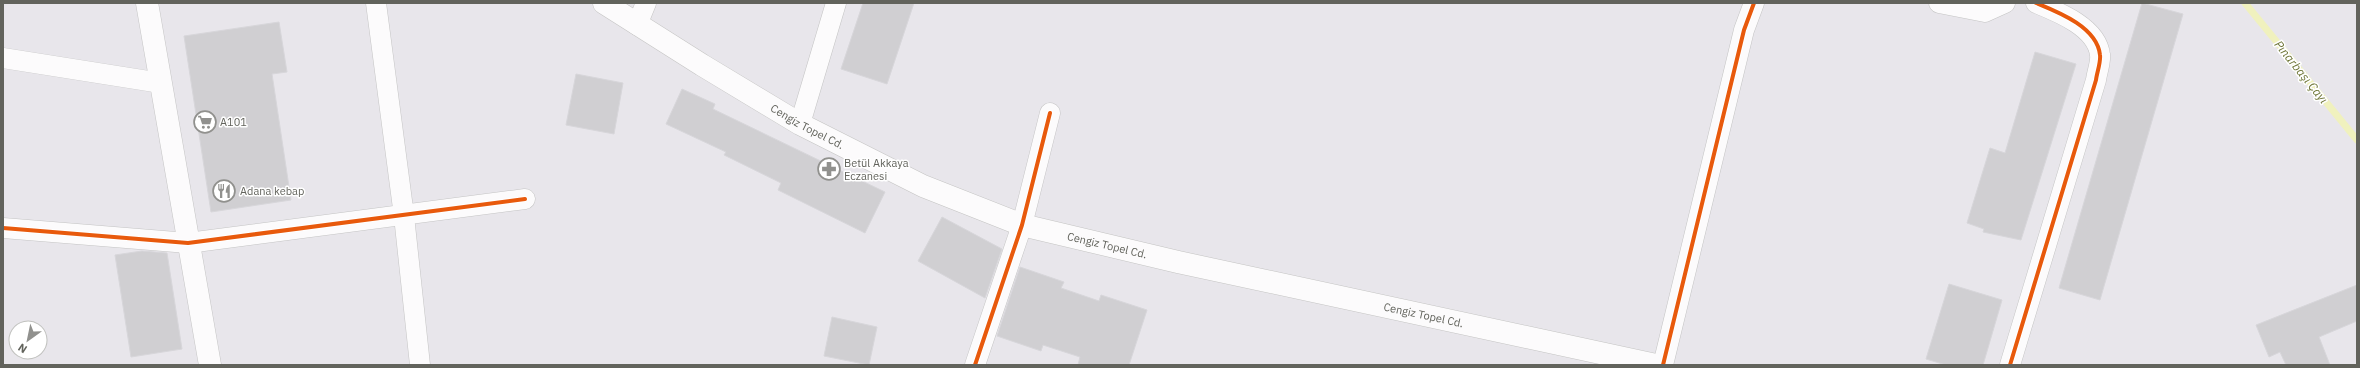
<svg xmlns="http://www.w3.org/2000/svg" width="2360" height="368" font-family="'IBM Plex Sans',sans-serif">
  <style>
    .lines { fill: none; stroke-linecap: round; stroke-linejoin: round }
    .stream { stroke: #f0f1be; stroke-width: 7 }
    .building { fill: #d0cfd2; stroke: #d7d6da }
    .minor-casing { stroke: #c4c4c4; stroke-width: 21 }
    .tertiary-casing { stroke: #c4c4c4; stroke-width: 23 }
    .secondary-casing { stroke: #c4c4c3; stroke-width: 23 }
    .minor { stroke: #fcfbfc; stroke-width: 20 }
    .tertiary { stroke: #fcfbfc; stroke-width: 22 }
    .secondary { stroke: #fcfbfc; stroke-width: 22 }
    .cycleway-casing { stroke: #fff; stroke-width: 6 }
    .cycleway { stroke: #e8590c; stroke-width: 4 }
    .labels { text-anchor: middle; stroke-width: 3; stroke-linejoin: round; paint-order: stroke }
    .poi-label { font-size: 11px; fill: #62635c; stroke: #fff; text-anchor: start }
    .street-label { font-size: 11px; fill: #62635c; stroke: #fff }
    .water-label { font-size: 12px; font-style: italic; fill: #6e7537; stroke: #fff }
  </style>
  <rect width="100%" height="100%" fill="#e8e6eb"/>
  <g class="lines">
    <path class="stream" d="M2245,3L2357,140"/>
  </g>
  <g class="building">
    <path d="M863,3H914L887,84L841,69Z"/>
    <path d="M2142,3L2183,14L2100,300L2059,288Z"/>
    <path d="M279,22L287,72L272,74L291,200L211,212L184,36Z"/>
    <path d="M2035,52L2076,64L2021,240L1983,232L1984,229L1967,223L1990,148L2005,153Z"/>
    <path d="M576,74L623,83L614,134L566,125Z"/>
    <path d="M682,89L715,104L713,109L885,192L865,233L778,190L781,183L724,155L726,152L666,124Z"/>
    <path d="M942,217L1002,249L985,298L918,261Z"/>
    <path d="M142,251L167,253L182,349L131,357L115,255Z"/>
    <path d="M1020,267L1064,282L1061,288L1099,301L1101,295L1147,310L1129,365H1078L1080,357L1043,345L1041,351L997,336Z"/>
    <path d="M1949,284L2002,300L1983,365H1946L1926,359Z"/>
    <path d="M2357,285V321L2319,337L2330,365H2286L2280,352L2269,357L2256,325Z"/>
    <path d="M832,317L877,327L869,365L824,356Z"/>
  </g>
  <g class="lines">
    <g class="minor-casing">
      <g id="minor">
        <path d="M376,3L404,216L420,365"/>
        <path d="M1939,3L1985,12L2005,3"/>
        <path d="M637,25L646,3"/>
        <path d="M3,58L161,83"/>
        <path d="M800,124L836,3"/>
        <path d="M3,228L188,243L525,199"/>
        <path d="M975,365L1022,225L1050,113"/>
        <path d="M1663,365L1744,30L1754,3"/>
        <path d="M2010,365L2096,80C2097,72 2101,62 2100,55C2097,27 2058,12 2036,3"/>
      </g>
    </g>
    <g class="tertiary-casing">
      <path id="tertiary" d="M147,3L210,365"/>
    </g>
    <g class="secondary-casing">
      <g id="secondary">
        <path id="s1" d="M604,3L702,65L800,124L923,186L1022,225L1178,262L1656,365"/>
      </g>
    </g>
    <use href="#minor" class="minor"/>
    <use href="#tertiary" class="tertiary"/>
    <use href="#secondary" class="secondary"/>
    <g class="cycleway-casing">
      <g id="cycleway">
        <path d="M3,228L188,243L525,199"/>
        <path d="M975,365L1022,225L1050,113"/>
        <path d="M1663,365L1744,30L1754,3"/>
        <path d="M2010,365L2096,80C2097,72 2101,62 2100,55C2097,27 2058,12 2036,3"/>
      </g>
    </g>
    <use href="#cycleway" class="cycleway"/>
  </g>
  <defs>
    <g id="supermarket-ring" transform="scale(1.15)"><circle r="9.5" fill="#fff" stroke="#91918e" stroke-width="1.5"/><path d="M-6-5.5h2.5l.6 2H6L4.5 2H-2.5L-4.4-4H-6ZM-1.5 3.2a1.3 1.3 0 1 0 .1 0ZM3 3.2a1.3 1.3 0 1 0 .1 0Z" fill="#91918e"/></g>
    <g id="pharmacy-ring" transform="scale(1.15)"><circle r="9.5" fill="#fff" stroke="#91918e" stroke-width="1.5"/><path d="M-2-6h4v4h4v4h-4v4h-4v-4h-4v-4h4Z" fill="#91918e"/></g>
    <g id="restaurant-ring" transform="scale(1.15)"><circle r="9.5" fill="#fff" stroke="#91918e" stroke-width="1.5"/><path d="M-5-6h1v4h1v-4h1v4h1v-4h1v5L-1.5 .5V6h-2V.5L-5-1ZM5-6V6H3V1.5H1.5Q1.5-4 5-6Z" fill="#91918e"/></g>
  </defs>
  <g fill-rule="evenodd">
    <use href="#supermarket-ring" x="205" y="122"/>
    <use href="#pharmacy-ring" x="829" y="169"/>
    <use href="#restaurant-ring" x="224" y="191"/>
  </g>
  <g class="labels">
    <g class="poi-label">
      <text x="220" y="126">A101</text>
      <text x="844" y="167">Betül Akkaya<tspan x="844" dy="13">Eczanesi</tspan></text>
      <text x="240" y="195">Adana kebap</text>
    </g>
    <g class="street-label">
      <text dy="4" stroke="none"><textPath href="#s1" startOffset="238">Cengiz Topel Cd.</textPath></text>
      <text dy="4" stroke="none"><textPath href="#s1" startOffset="562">Cengiz Topel Cd.</textPath></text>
      <text dy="4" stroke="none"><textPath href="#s1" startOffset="886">Cengiz Topel Cd.</textPath></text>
    </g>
    <g class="water-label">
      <text transform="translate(2301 72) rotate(51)" y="4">Pınarbaşı Çayı</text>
    </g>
  </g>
  <rect width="2360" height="368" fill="none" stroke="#62635c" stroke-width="8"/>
  <g transform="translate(28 340) rotate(213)"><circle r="19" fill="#ffffff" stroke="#c0c1be"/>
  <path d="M0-3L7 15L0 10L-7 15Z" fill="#91918e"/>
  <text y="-6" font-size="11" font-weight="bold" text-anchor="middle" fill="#62635c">N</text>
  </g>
</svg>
